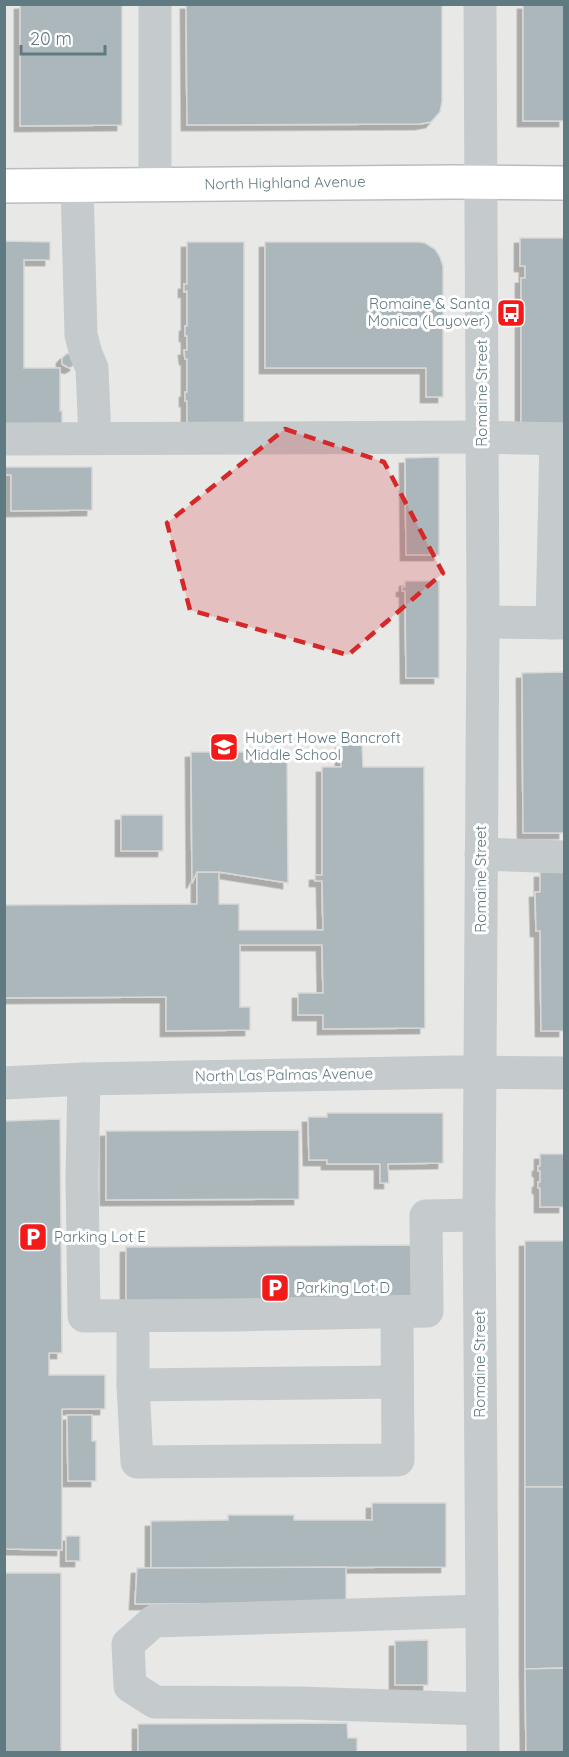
<svg xmlns="http://www.w3.org/2000/svg" width="569" height="1757" font-family="Quicksand,sans-serif">
  <style>
    .built { fill: #e8e8e7 }
    .building { fill: #abb7ba; stroke: #d9d8d6; stroke-width: 1.5; filter: url(#shadow) }
    .lines { fill: none; stroke-linecap: round; stroke-linejoin: round }
    .major-casing { stroke: #b8bec0; stroke-width: 36 }
    .minor { stroke: #c5cbcd; stroke-width: 33 }
    .major { stroke: #fff; stroke-width: 33 }
    .marked { fill: #d62828; fill-opacity: 0.2; stroke: #d62828; stroke-width: 4.5; stroke-dasharray: 12 8; stroke-linejoin: round }
    .labels { text-anchor: middle; stroke-width: 6; stroke-linejoin: round; paint-order: stroke }
    .street-label { font-size: 15px; fill: #607a82; stroke: #fff }
    .poi-label { font-size: 15px; fill: #607a82; stroke: #fff; text-anchor: start }
  </style>
  <defs>
    <filter id="shadow"><feDropShadow dx="-5.5" dy="5.5" stdDeviation="0" flood-color="#0004"/></filter>
  </defs>
  <rect width="100%" height="100%" fill="#f7f7f4"/>
  <rect class="built" x="5" y="5" width="559" height="1747"/>
  <g class="building">
    <path d="M20,4H122V125L20,126Z"/>
    <path d="M186,4H442V102L440,112L431,122L420,124L187,125Z"/>
    <rect x="523" y="4" width="41" height="117"/>
    <path d="M520,238H564V432H521V278H525V266H520Z"/>
    <path d="M4,241L50,242V260H24V368H60V411H62V427L4,426Z"/>
    <path d="M187,242H244V426H187V401H185V392H187V359H185L184,350H187V336H185V326H187V291L184,292V284H187Z"/>
    <path d="M265,242H419L425,243L435,249L440,257L443,266V397H426V368H265Z"/>
    <path d="M71,353L75,365L70,368L67,367L62,364V358L66,354Z"/>
    <path d="M439,457V555H406L405,458Z"/>
    <path d="M4,467H92V510L11,511V475H4Z"/>
    <path d="M405,581H439V678H406L405,591H402V587H405Z"/>
    <path d="M564,672V833H523L522,673Z"/>
    <path d="M362,742L363,767H424L425,1028L323,1029V1015H298V993H323L322,945H240V1007H250V1030L166,1031V997L4,998V905L197,904V872H219V904H239V930H323L322,881H315V875H322V767H341V743Z"/>
    <path d="M191,752H287L288,883L219,872H197L192,883Z"/>
    <rect x="121" y="815" width="42" height="36"/>
    <path d="M540,872H564V1031H541L540,931H536L535,892H540Z"/>
    <path d="M327,1113H443V1163L388,1164L389,1183H380V1164H327V1160H309L308,1117H327Z"/>
    <path d="M60,1119L62,1353H49V1375H105V1409H62V1550L4,1549V1121Z"/>
    <path d="M299,1130V1199L106,1200V1131Z"/>
    <path d="M540,1154H564V1207H540V1188H538V1182H540V1171H538V1166H540Z"/>
    <rect x="525" y="1241" width="39" height="246"/>
    <path d="M416,1245V1298L126,1301V1247Z"/>
    <path d="M67,1415H92V1441H96V1481H68Z"/>
    <path d="M525,1487H564V1668L525,1669Z"/>
    <path d="M372,1503H446V1567L151,1568V1521L228,1520V1515H294V1520H372Z"/>
    <rect x="66" y="1536" width="14" height="25"/>
    <path d="M346,1567V1603L135,1604L137,1568Z"/>
    <rect x="4" y="1573" width="57" height="179"/>
    <path d="M428,1640V1685H395V1641Z"/>
    <path d="M564,1668V1752H526L525,1669Z"/>
    <path d="M347,1723L348,1738H357V1752H138V1724Z"/>
  </g>
  <g class="lines">
    <g class="major-casing">
      <path id="major" d="M4,186L454,182L564,183"/>
    </g>
    <g class="minor">
      <path d="M155,4V185"/>
      <path d="M480,4L483,622L479,1215L483,1752"/>
      <path d="M77,185L81,335L86,354L92,368L95,438"/>
      <path d="M4,439L482,437L564,439"/>
      <path d="M483,622L564,623"/>
      <path d="M552,623L556,439"/>
      <path d="M481,854L564,857"/>
      <path d="M84,1079L82,1177L84,1316L234,1315L427,1311L426,1216L479,1215"/>
      <path d="M4,1083L84,1079L456,1072L564,1073"/>
      <path d="M133,1316V1385L137,1462L398,1460L397,1312"/>
      <path d="M133,1385L397,1382"/>
      <path d="M482,1611L154,1621L128,1644L130,1686L155,1702L299,1703L482,1709"/>
    </g>
    <use href="#major" class="major"/>
  </g>
  <path class="marked" d="M285,429L384,462L443,573L348,655L190,610L167,523Z"/>
  <defs>
    <g id="bus-square" transform="scale(1.5)"><rect x="-9" y="-9" width="18" height="18" rx="4" fill="#f21b19" stroke="#fff"/><path d="M-5-6H5V4H4V6H2V4H-2V6H-4V4H-5ZM-3.5-4V0h7V-4ZM-3.5 1.2v1.5H-2V1.2ZM2 1.2v1.5H3.5V1.2Z" fill="#fff"/></g>
    <g id="school-square" transform="scale(1.5)"><rect x="-9" y="-9" width="18" height="18" rx="4" fill="#f21b19" stroke="#fff"/><path d="M0-5L7-2L0 1L-7-2ZM-4 1L0 2.5L4 1V4Q0 6-4 4Z" fill="#fff"/></g>
    <g id="parking-square" transform="scale(1.5)"><rect x="-9" y="-9" width="18" height="18" rx="4" fill="#f21b19" stroke="#fff"/><path d="M-3.5-5.5H1a3.5 3.5 0 0 1 0 7H-1V5.5H-3.5ZM-1-3.4V-.6H.8a1.4 1.4 0 0 0 0-2.8Z" fill="#fff"/></g>
  </defs>
  <g fill-rule="evenodd">
    <use href="#bus-square" x="511" y="313"/>
    <use href="#school-square" x="224" y="747"/>
    <use href="#parking-square" x="33" y="1237"/>
    <use href="#parking-square" x="275" y="1288"/>
  </g>
  <g class="labels">
    <g class="street-label">
      <text transform="translate(285 183) rotate(-1)" y="5">North Highland Avenue</text>
      <text transform="translate(482 393) rotate(-90)" y="5">Romaine Street</text>
      <text transform="translate(481 879) rotate(-90)" y="5">Romaine Street</text>
      <text transform="translate(284 1075) rotate(-1)" y="5">North Las Palmas Avenue</text>
      <text transform="translate(480 1364) rotate(-90)" y="5">Romaine Street</text>
    </g>
    <g class="poi-label">
      <text x="490" y="309" text-anchor="end">Romaine &amp; Santa<tspan x="490" dy="17">Monica (Layover)</tspan></text>
      <text x="245" y="743">Hubert Howe Bancroft<tspan x="245" dy="17">Middle School</tspan></text>
      <text x="54" y="1242">Parking Lot E</text>
      <text x="296" y="1293">Parking Lot D</text>
    </g>
  </g>
  <rect width="569" height="1757" fill="none" stroke="#607a82" stroke-width="12"/>
  <path d="M21 45v9h84v-9" fill="none" stroke="#607a82" stroke-width="3"/>
  <text x="30" y="45" font-size="18" fill="#607a82" stroke="#ffffff" stroke-width="4.5" paint-order="stroke">20 m</text>
</svg>
